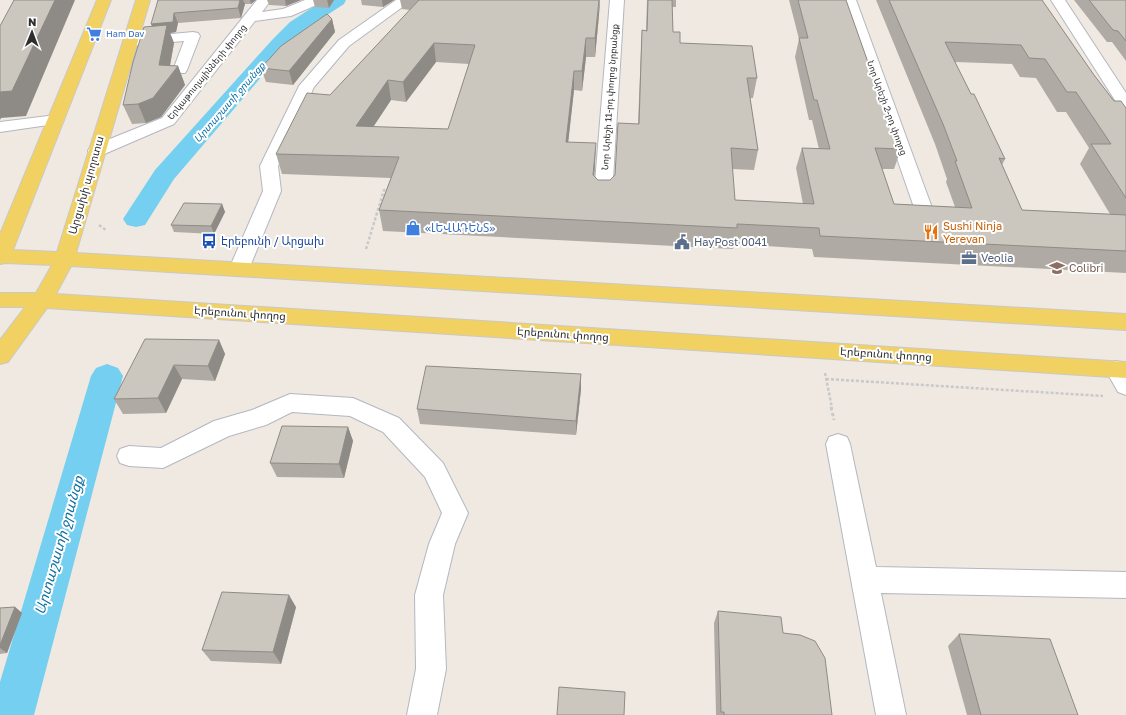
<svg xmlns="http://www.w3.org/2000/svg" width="1126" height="715" font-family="'Golos Text','Noto Sans Armenian',sans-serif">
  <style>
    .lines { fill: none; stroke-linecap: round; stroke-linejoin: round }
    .canal { fill: #75cff0; fill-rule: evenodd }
    .minor-casing { stroke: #b4b7c1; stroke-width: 2 }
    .major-casing { stroke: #c9c9c9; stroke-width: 2 }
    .path-far1 { stroke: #c9c9c9; stroke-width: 2.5; stroke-dasharray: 3 2; stroke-linecap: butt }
    .path { stroke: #c9c9c9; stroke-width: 3; stroke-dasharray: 3.5 2.5; stroke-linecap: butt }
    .minor { fill: #fff; fill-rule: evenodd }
    .major { fill: #f2d163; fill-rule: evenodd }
    .wall { fill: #afaba4; fill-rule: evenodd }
    .shaded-wall { fill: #8e8b86 }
    .building { fill: #cbc7bf; stroke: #8e8b86; fill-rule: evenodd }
    .labels { text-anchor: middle; stroke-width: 4; stroke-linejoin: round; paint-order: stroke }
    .far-shop-label { font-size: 9px; fill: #366cbe; stroke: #fff; text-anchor: start }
    .far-street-label { font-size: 9px; fill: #2e2e2e; stroke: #fff }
    .far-water-label { font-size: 10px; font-style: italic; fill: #0d6fa3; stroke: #fff }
    .street-label { font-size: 11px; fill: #2e2e2e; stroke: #fff }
    .food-label { font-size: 11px; fill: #c56008; stroke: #fff; text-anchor: start }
    .shop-label { font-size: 11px; fill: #366cbe; stroke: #fff; text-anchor: start }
    .transit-label { font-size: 11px; fill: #164399; stroke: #fff; text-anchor: start }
    .service-label { font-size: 11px; fill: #4e5e75; stroke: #fff; text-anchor: start }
    .education-label { font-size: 11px; fill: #785e54; stroke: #fff; text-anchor: start }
    .near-water-label { font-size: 14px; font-style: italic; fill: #0d6fa3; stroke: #fff }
  </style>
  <rect width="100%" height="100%" fill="#efe9e1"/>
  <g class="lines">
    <g class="canal">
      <path d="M324,0H346L344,4L304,30L287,47L174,179L145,225L136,227L127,225L123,219L155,170L273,39L290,22Z"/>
      <path d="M107,364L118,368L123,376L34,715H0V682L91,376L96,368Z"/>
    </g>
    <g class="minor-casing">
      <g id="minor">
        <path d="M257,0H271L262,12L283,9L305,0H323L321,3L291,16L255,21L174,124L102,155L96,156L90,155L88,151L90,147L162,118Z"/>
        <path d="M396,0H412L349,46L314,87L278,166L281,191L249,269L246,274L239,276L232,274L229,269L263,191L260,166L299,86L339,40Z"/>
        <path d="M610,0H624L612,195L609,199L603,200L597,199L594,195Z"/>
        <path d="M842,0H856L935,216L933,220L926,222L919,220L917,216Z"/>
        <path d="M1051,0H1065L1126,93V110L1120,108L1118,105Z"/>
        <path d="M193,32L198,33L200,36L187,70L185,73H175L173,70L184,41L130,46L125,45L123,42L125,39L130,38Z"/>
        <path d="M56,115L62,117L64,120L62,123L0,132V122Z"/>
        <path d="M1116,361L1124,363L1126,367V395L1118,392L1105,369L1108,363Z"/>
        <path d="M290,394L353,398L399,418L443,463L468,513L455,544L443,595L446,669L437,715H407L416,669L415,595L429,544L442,513L425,477L383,432L350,416L292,412L266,425L229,436L163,468L129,466L120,463L117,456L120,449L129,446L161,448L214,421L252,410Z"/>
        <path d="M838,434L847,437L850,444L876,567L1126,572V598L881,593L906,715H876L826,444L829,437Z"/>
      </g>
    </g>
    <g class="major-casing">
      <path id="major" d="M97,0H111L13,250L57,252L136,0H150L76,253L1126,314V330L71,266L56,294L1126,362V378L47,308L8,362L0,364V340L25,307H0V293H36L52,265L6,263L0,264V234Z"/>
    </g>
    <g class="path-far1">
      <path d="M99,225L106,230"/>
      <path d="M366,249L384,190H390"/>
      <path d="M825,373L832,408"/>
      <path d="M826,379L1103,396"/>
    </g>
    <path class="path" d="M831,407L834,420"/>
    <use href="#minor" class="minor"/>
    <use href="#major" class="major"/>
  </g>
  <g class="wall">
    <path d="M158,0H256L251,4H245L241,18L178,23L176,32L170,33L174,43L170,66H178L185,85L161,117L146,123L132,124L123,105L152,27Z"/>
    <path d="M267,0H301L286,6L269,5Z"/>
    <path d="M313,0H334L329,8L315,7Z"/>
    <path d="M361,0H394L383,7L362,5Z"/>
    <path d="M400,0H600L599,15L595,57H586L582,91L574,90L568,142L595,164L594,176L598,180H610L615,175L638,124L641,50L642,30L646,31L647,0H676V7H672L673,32L680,43L757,78L753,98H750L758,150L754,170L732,169L735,200L803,204L796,168L802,148L819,149L812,120H809L795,57L799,39L789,0H846L888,119L901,149L894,169H882L894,204L955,207L946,182L947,179L935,144L876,0H1042L1094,75L1114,101L1126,108V273L814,257L812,249L734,244L733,249L383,231L379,210L391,178L282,174L276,154L330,95L410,10L402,9ZM436,62L469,64L448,129L373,127L391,100L406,102ZM955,62L1012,64L1020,77L1036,78L1057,112H1066L1089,148L1080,164L1110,214L1022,210L1002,165L1005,159L971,94Z"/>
    <path d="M1074,0H1126V61L1112,42H1107Z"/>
    <path d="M332,19L335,32L293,85L266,82L261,68Z"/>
    <path d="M222,204L225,212L214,234L174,232L171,225Z"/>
    <path d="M219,340L225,354L215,381L182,379L166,413L123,414L114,399Z"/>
    <path d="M581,389L576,435L420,424L417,409Z"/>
    <path d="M348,427L353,441L344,478L277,477L270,463Z"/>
    <path d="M15,607L22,613L7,653L0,654V608Z"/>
    <path d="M296,607L281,664L211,661L202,650Z"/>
    <path d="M718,611L783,633L832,715H716L714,623Z"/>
    <path d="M959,634L1078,715H967L948,646Z"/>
  </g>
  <g class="shaded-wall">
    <path d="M55,0H75L26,116L1,118L0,120V92Z"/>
    <path d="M240,0H243L245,4L241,18L238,8Z"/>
    <path d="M250,0H256L251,4Z"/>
    <path d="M285,0H301L286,6Z"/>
    <path d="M327,0H334L329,8Z"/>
    <path d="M382,0H394L383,7Z"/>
    <path d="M600,0L599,15L595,57V38Z"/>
    <path d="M174,13L178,23L176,32L170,33L174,43L167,81L178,66L185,85L161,117L146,123L138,104L159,65L155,34L151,24Z"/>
    <path d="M332,19L335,32L293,85L289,71Z"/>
    <path d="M586,38V57L582,91V71Z"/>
    <path d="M434,43L436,62L406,102L403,82Z"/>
    <path d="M574,71V90L566,162V142Z"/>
    <path d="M388,80L391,100L360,147L356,126Z"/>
    <path d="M596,143L595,164L593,196V175Z"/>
    <path d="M222,204L225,212L214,234L211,226Z"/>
    <path d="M219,340L225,354L215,381L208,366Z"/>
    <path d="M174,365L182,379L166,413L158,398Z"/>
    <path d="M581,374V389L576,435V421Z"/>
    <path d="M348,427L353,441L344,478L339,464Z"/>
    <path d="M289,595L296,607L281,664L273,652Z"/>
    <path d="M15,607L22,613L7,653L0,648V645Z"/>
  </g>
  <g class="building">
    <path d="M14,0H55L12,91L0,92V26Z"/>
    <path d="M158,0H240L238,8L174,13L173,22L151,24Z"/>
    <path d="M419,0H599L595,38H586L582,71H574L566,142L596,143L593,175L598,180H610L615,175L618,123L639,124L642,30L647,31L648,0H672L673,32H680V43L752,46L757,78H747L758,150L731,148L735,200L814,204L802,148L830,149L817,100H814L799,38H808L798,0H846L888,119H890L901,149L875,148L894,204L972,208L955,161H957L943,124L889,0H1042L1094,75L1114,101H1121L1126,108V198L1091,144H1111L1076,92H1067L1045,59L1029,58L1021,45L945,42L971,94H974L1005,159L999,158L1022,210L1126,215V251L820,236L819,228L737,224V228L379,210L399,157L276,154L307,93L330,95ZM434,43L475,45L448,129L356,126L388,80L403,82Z"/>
    <path d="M1089,0H1126V41L1118,31L1113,30Z"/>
    <path d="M327,14L332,19L289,71L261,68L281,46Z"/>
    <path d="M167,25L159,65L178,66L153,98L138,104L123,105L133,62L144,27Z"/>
    <path d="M184,203L222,204L211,226L171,225Z"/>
    <path d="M145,339L219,340L208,366L174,365L158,398L114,399Z"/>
    <path d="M426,366L581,374L576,421L417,409Z"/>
    <path d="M282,426L348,427L339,464L270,463Z"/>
    <path d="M222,592L289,595L273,652L202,650Z"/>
    <path d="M15,607L0,645V608Z"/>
    <path d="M718,611L781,617L783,633L800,635L815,641L825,658L832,715H724V712H721Z"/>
    <path d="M959,634L1050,639L1078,715H981Z"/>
    <path d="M559,687L625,692L624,715H557Z"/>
  </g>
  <defs>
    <g id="supermarket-bare" transform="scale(1.2)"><path d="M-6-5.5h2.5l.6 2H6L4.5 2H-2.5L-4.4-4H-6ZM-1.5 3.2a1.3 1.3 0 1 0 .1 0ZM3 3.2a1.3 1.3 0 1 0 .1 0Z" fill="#3f7fe0" stroke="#fff" stroke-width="2.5" paint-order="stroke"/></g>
    <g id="shop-bare" transform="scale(1.2)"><path d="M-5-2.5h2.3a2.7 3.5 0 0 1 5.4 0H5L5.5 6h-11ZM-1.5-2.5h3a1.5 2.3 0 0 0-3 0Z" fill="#3f7fe0" stroke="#fff" stroke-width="2.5" paint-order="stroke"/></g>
    <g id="restaurant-bare" transform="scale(1.2)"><path d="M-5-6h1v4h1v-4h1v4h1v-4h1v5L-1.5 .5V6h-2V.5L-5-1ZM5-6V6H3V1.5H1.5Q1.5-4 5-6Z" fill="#e8710a" stroke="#fff" stroke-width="2.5" paint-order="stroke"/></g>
    <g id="bus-bare" transform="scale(1.2)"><path d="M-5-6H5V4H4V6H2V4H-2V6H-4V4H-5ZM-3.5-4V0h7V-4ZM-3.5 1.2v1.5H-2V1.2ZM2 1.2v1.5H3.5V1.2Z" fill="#1a4fb4" stroke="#fff" stroke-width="2.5" paint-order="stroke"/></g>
    <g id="civic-bare" transform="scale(1.2)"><path d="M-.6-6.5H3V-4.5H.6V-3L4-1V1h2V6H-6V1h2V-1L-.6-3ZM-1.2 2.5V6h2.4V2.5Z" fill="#5c6f8a" stroke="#fff" stroke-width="2.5" paint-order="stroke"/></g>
    <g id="office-bare" transform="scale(1.2)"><path d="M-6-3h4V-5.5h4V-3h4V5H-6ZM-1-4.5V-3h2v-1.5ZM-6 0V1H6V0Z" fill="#5c6f8a" stroke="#fff" stroke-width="2.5" paint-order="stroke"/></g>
    <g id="school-bare" transform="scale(1.2)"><path d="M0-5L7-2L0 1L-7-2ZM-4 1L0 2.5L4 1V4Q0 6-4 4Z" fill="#8d6e63" stroke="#fff" stroke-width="2.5" paint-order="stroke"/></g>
  </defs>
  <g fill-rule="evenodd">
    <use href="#supermarket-bare" x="94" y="34"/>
    <use href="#shop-bare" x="413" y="228"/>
    <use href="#restaurant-bare" x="931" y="232"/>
    <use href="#bus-bare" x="209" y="241"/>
    <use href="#civic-bare" x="682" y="242"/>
    <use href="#office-bare" x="969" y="258"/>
    <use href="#school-bare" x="1057" y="268"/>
  </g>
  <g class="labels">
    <g class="far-shop-label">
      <text x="106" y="37">Ham Dav</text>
    </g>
    <g class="far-street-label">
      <text transform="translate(207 72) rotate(-51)" y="3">Երկաթուղայինների փողոց</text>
      <text transform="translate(610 97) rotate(-86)" y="3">Նոր Արեշի 11-րդ փողոց նրբանցք</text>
      <text transform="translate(887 108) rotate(70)" y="3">Նոր Արեշի 2-րդ փողոց</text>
    </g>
    <g class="far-water-label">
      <text transform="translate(229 102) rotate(-49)" y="4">Արտաշատի ջրանցք</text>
    </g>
    <g class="street-label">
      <text transform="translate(86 185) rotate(-74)" y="4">Արցախի պողոտա</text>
      <text transform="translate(240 313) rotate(4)" y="4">Էրեբունու փողոց</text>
      <text transform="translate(563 334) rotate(4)" y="4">Էրեբունու փողոց</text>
      <text transform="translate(886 354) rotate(4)" y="4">Էրեբունու փողոց</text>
    </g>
    <g class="food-label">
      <text x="943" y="230">Sushi Ninja<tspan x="943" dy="13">Yerevan</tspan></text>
    </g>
    <g class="shop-label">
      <text x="425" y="232">«ԼԵՎԱԴԵՆՏ»</text>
    </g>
    <g class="transit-label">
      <text x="221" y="245">Էրեբունի / Արցախ</text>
    </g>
    <g class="service-label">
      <text x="694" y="246">HayPost 0041</text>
      <text x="981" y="262">Veolia</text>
    </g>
    <g class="education-label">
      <text x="1069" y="272">Colibri</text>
    </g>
    <g class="near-water-label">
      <text transform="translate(59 545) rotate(-74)" y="5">Արտաշատի ջրանցք</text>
    </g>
  </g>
  <g transform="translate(32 32) rotate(1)" stroke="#ffffff" stroke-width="3" paint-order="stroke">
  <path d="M0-3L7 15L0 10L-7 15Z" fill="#2e2e2e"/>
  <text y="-6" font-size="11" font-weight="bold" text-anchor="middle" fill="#2e2e2e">N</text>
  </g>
</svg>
